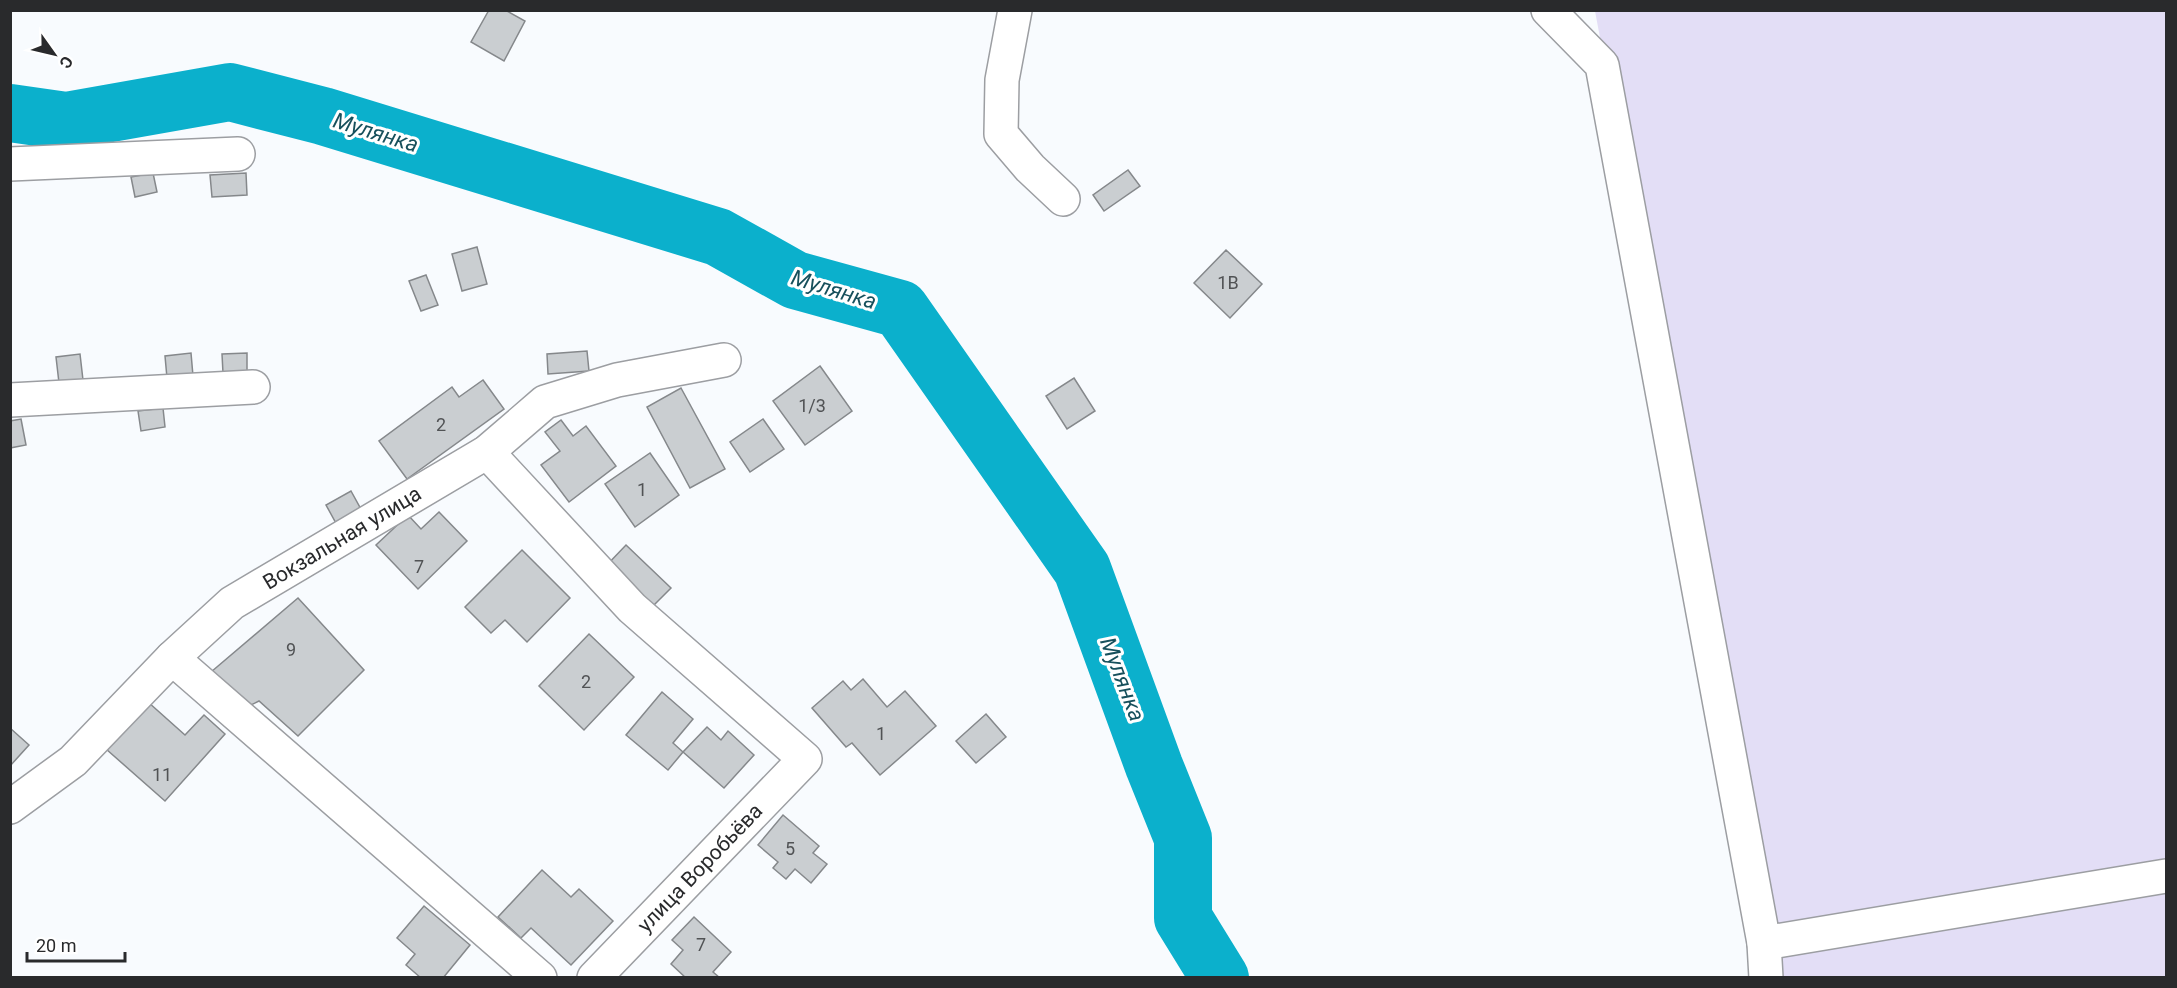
<svg xmlns="http://www.w3.org/2000/svg" width="2177" height="988" font-family="Roboto,sans-serif">
  <style>
    .green { fill: #e3def6 }
    .lines { fill: none; stroke-linecap: round; stroke-linejoin: round }
    .river { stroke: #0bb0cc; stroke-width: 58 }
    .building { fill: #caced1; stroke: #85888b; stroke-width: 1.5 }
    .minor-casing { stroke: #9c9ea2; stroke-width: 36 }
    .minor { stroke: #fff; stroke-width: 33 }
    .labels { text-anchor: middle; stroke-width: 6; stroke-linejoin: round; paint-order: stroke }
    .number-label { font-size: 18px; fill: #515355 }
    .street-label { font-size: 21px; fill: #292a2c; stroke: #fff }
    .water-label { font-size: 22px; font-style: italic; fill: #17505c; stroke: #fff }
  </style>
  <rect width="100%" height="100%" fill="#f8fbfe"/>
  <path class="green" d="M1595,11H2166V977H1776Z"/>
  <g class="lines">
    <path class="river" d="M10,113L66,121L230,92L323,116L718,237L795,280L900,309L1082,569L1154,766L1183,838V918L1220,978"/>
  </g>
  <g class="building">
    <path d="M489,10H505L525,21L504,61L471,42Z"/>
    <path d="M1128,170L1140,186L1104,211L1093,195Z"/>
    <path d="M153,173L157,192L135,197L131,177Z"/>
    <path d="M246,173L247,195L212,197L210,175Z"/>
    <path d="M477,247L487,284L462,291L452,254Z"/>
    <path d="M1226,250L1262,284L1230,318L1194,283Z"/>
    <path d="M426,275L438,305L421,311L409,281Z"/>
    <path d="M587,351L589,371L548,374L547,354Z"/>
    <path d="M191,353L193,376L167,378L165,356Z"/>
    <path d="M247,353V373H223L222,354Z"/>
    <path d="M80,354L83,380L59,383L56,357Z"/>
    <path d="M820,366L852,411L805,445L773,401Z"/>
    <path d="M1074,378L1095,411L1067,429L1046,396Z"/>
    <path d="M483,380L504,409L407,479L379,441L452,387L459,397Z"/>
    <path d="M681,388L725,469L690,488L647,407Z"/>
    <path d="M163,408L165,427L141,431L138,411Z"/>
    <path d="M21,419L26,445L10,448V421Z"/>
    <path d="M763,419L784,449L750,472L730,442Z"/>
    <path d="M561,420L573,436L586,426L616,466L569,502L541,465L560,451L545,432Z"/>
    <path d="M650,453L679,495L635,527L605,484Z"/>
    <path d="M351,491L362,511L337,525L326,505Z"/>
    <path d="M439,512L467,541L418,589L376,545L408,515L421,529Z"/>
    <path d="M626,545L671,588L649,610L605,567Z"/>
    <path d="M522,550L570,598L527,642L505,620L491,633L465,607Z"/>
    <path d="M298,598L364,670L298,736L259,701L243,709L211,672Z"/>
    <path d="M589,634L634,677L584,730L539,686Z"/>
    <path d="M863,679L887,707L905,691L936,726L880,775L852,743L846,747L812,708L843,681L851,690Z"/>
    <path d="M662,692L693,719L673,743L683,752L668,770L626,735Z"/>
    <path d="M148,702L185,735L204,715L225,734L165,801L106,749Z"/>
    <path d="M986,714L1006,737L976,763L956,741Z"/>
    <path d="M707,727L721,740L728,731L754,755L724,788L683,752Z"/>
    <path d="M10,728L29,745L10,766Z"/>
    <path d="M783,815L819,846L813,853L827,864L811,883L795,869L786,879L773,868L778,862L758,845Z"/>
    <path d="M542,870L571,897L579,889L613,921L571,965L531,928L521,938L498,917Z"/>
    <path d="M424,906L470,945L443,978H421L406,965L415,954L397,938Z"/>
    <path d="M694,917L731,952L713,972L720,978H686L671,964L683,950L672,940Z"/>
  </g>
  <g class="lines">
    <g class="minor-casing">
      <g id="minor">
        <path d="M1015,10L1002,80L1001,134L1030,168L1063,199"/>
        <path d="M1548,10L1602,65L1764,943L1766,978"/>
        <path d="M10,164L238,154"/>
        <path d="M10,400L253,387"/>
        <path d="M487,452L632,608L805,759L594,978"/>
        <path d="M172,658L540,978"/>
        <path d="M10,807L73,761L172,658L232,603L487,452L545,402L617,380L724,360"/>
        <path d="M1764,943L2166,876"/>
      </g>
    </g>
    <use href="#minor" class="minor"/>
  </g>
  <g class="labels">
    <g class="number-label">
      <text x="1228" y="289">1В</text>
      <text x="812" y="412">1/3</text>
      <text x="441" y="431">2</text>
      <text x="642" y="496">1</text>
      <text x="419" y="573">7</text>
      <text x="291" y="656">9</text>
      <text x="586" y="688">2</text>
      <text x="881" y="740">1</text>
      <text x="162" y="781">11</text>
      <text x="790" y="855">5</text>
      <text x="701" y="951">7</text>
    </g>
    <g class="street-label">
      <text transform="translate(342 538) rotate(-31)" y="7">Вокзальная улица</text>
      <text transform="translate(700 868) rotate(-46)" y="7">улица Воробьёва</text>
    </g>
    <g class="water-label">
      <text transform="translate(376 132) rotate(17)" y="8">Мулянка</text>
      <text transform="translate(834 289) rotate(17)" y="8">Мулянка</text>
      <text transform="translate(1123 679) rotate(69)" y="8">Мулянка</text>
    </g>
  </g>
  <rect width="2177" height="988" fill="none" stroke="#292a2c" stroke-width="24"/>
  <g transform="translate(54 54) rotate(124)" stroke="#ffffff" stroke-width="4.5" paint-order="stroke">
  <path d="M0-4.5L10 22L0 15L-10 22Z" fill="#292a2c"/>
  <text y="-9" font-size="16" font-weight="bold" text-anchor="middle" fill="#292a2c">С</text>
  </g>
  <path d="M27 952v9h98v-9" fill="none" stroke="#292a2c" stroke-width="3"/>
  <text x="36" y="952" font-size="18" fill="#292a2c" stroke="#ffffff" stroke-width="4.5" paint-order="stroke">20 m</text>
</svg>
